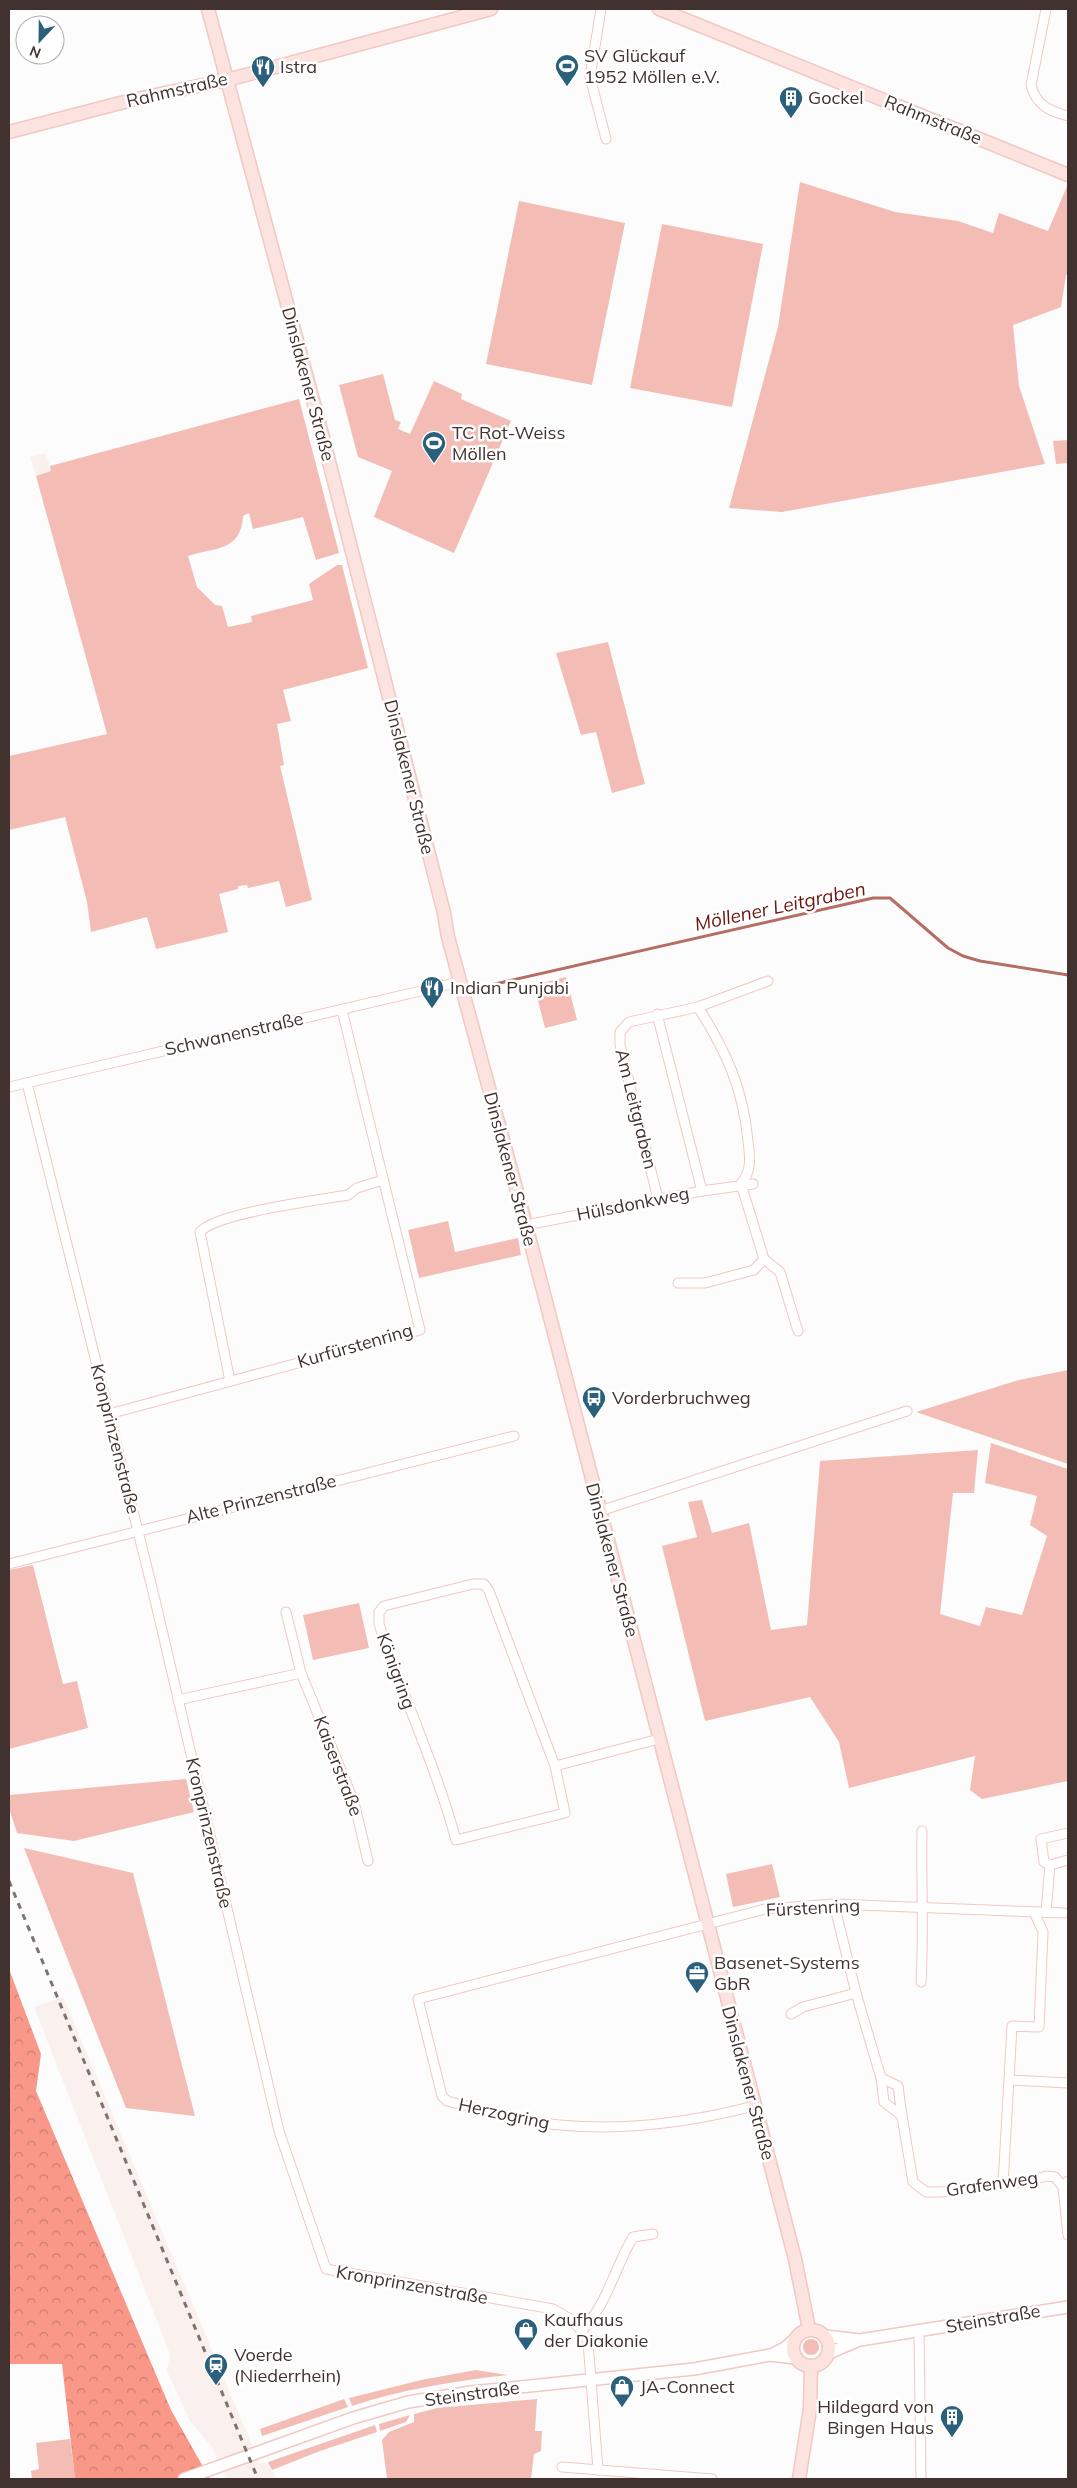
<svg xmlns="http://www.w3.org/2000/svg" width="1077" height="2488" font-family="Mulish,sans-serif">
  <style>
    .built { fill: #faf0ee }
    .green { fill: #f3bdb5 }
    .forest { fill: url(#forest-crowns) }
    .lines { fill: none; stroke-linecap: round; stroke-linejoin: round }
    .stream { stroke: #b66e64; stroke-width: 3 }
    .minor-casing { stroke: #f1c8c2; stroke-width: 11 }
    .tertiary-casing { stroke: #f1c8c2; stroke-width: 14 }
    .secondary-casing { stroke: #f1c8c2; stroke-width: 15 }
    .minor { stroke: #fff; stroke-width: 9 }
    .tertiary { stroke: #fff; stroke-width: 11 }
    .secondary { stroke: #fde3e0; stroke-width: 12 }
    .rail { stroke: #7e7371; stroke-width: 3; stroke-dasharray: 6 6; stroke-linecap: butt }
    .labels { text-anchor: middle; stroke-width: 5; stroke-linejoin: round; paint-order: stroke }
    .poi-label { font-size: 18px; fill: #42322f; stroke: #fff; text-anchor: start }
    .street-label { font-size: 18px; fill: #42322f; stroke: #fff }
    .water-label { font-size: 19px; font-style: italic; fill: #6c1611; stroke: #fff }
  </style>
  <defs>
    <pattern id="forest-crowns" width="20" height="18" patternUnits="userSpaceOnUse" patternTransform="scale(1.25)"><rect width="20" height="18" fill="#f99789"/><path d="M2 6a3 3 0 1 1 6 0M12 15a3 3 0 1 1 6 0" fill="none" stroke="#cb7c70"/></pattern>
  </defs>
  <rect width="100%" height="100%" fill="#fcfcfc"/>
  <g class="built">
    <path d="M46,453L51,471L36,476L30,457Z"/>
    <path d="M63,1997L260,2464L268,2462L276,2479H226L212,2447L190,2421L167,2371L170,2354L34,2007Z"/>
  </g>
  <g class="green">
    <path d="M800,182L895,212L958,221L993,233L999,213L1048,231L1068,184V275H1066L1061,307L1013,325L1019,386L1045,464L782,512L729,508L778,327Z"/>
    <path d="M519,201L625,223L592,385L486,364Z"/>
    <path d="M662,224L763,244L732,407L630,388Z"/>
    <path d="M383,374L395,420L401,422L398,429L410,434L434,381L462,394L461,399L511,421L454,553L374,517L392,471L358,457L339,385Z"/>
    <path d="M299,399L339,553L316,560L303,517L253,529L249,513L243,516C241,552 215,547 188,556L197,587L215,605L222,606L228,627L252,622L251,616L313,600L309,584L337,565H342L368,668L283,690L291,721L277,724L284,765L280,766L312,900L286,907L279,881L248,888L247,885L238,886V889L219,894L228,932L156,949L147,917L91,932L87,902L65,817L9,830V756L107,734L36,476L51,471L50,466Z"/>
    <path d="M1068,440V463L1056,464L1053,441Z"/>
    <path d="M608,642L645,784L612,793L596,732L581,735L556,653Z"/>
    <path d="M566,977L577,1020L545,1028L534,985Z"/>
    <path d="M448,1221L455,1252L518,1238L521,1255L419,1278L408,1230Z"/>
    <path d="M1068,1370V1464L916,1412L1019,1380Z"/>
    <path d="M991,1443L1068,1469V1781L982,1799L970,1790L975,1756L849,1788L839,1742L810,1697L705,1721L662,1546L697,1537L688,1502L702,1500L712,1533L749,1523L771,1630L807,1625L820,1461L978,1450L974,1493H953L940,1614L980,1626L986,1607L1022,1615L1047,1536L1030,1525L1037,1496L985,1483Z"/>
    <path d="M33,1565L63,1684L77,1681L88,1728L9,1749V1570Z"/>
    <path d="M359,1603L369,1648L313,1660L303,1615Z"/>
    <path d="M186,1779L194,1812L74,1841L17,1833L9,1808V1795Z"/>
    <path d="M24,1848L133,1873L195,2116L126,2108Z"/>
    <path d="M772,1864L780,1897L733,1907L726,1874Z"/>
    <circle cx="811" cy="2347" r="8"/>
    <path d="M476,2370L508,2375C455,2381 403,2389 352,2406L349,2398L421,2380Z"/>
    <path d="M344,2399L348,2407L262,2436L260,2429Z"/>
    <path d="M537,2399L535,2431H542L541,2451L534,2454L531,2479H387L382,2440L389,2432L414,2422V2414L437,2408Z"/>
    <path d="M410,2415L406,2422L380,2431L379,2424Z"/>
    <path d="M375,2425L377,2432L320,2451L272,2470L268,2462Z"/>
    <path d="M70,2439L75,2479H32L31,2471L39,2469L36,2443Z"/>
  </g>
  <path class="forest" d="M9,1969L41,2054L36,2091L171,2410L210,2479H75L62,2364H9Z"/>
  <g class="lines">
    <path class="stream" d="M482,987L873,898H890L948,948L963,956L980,961L1068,975"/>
    <g class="minor-casing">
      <g id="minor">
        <path d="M601,9L590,77L606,139"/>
        <path d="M1046,9L1031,85C1036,105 1049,111 1068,116"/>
        <path d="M657,1014L702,1191"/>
        <path d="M27,1083L155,1600L279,2131L326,2269L553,2309C570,2318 579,2324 588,2342L598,2470"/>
        <path d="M9,1087L459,982"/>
        <path d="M658,1199L620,1045V1032L629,1022L698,1007L768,981"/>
        <path d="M526,1225L702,1191L753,1184"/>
        <path d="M764,1259L780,1272L798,1331"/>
        <path d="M678,1283H705L754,1270L764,1259L741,1184C752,1171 750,1157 748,1141C743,1088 726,1051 698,1007"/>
        <path d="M230,1381L200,1232C216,1213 319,1200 348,1195L357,1188L383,1180"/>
        <path d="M109,1414L420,1330L342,1010"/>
        <path d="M600,1511L907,1411"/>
        <path d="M9,1564L514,1436"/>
        <path d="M286,1612L301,1673L354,1802L368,1861"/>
        <path d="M178,1700L301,1673"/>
        <path d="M555,1766L489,1591L484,1584H473L384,1606L379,1612V1624C403,1697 436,1766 456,1840L565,1813L555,1766L659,1739"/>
        <path d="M1068,1833L1041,1839L1044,1862L1050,1865L1068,1860"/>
        <path d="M834,1904L856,1993L881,2078L884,2102L902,2116L913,2182L926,2192H940L1023,2182L1047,2176L1055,2177L1063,2187"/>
        <path d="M1046,1912L1050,1865"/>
        <path d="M921,1982C924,1931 921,1882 922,1831"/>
        <path d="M791,2014L803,2007L856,1993"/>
        <path d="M881,2078L898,2086L902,2116"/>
        <path d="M1010,2080L1068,2083"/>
        <path d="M754,2106C692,2122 624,2131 560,2125C523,2122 484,2110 447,2101L442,2096L418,1999L765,1909L834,1904L1064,1913"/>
        <path d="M1068,2181L1063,2187L1068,2235"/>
        <path d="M1003,2184L1012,2026L1039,2027L1043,1932L1034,1912"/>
        <path d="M582,2330C607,2305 615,2267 633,2237L653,2234"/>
        <path d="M919,2332L921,2479"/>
        <path d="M562,2467L712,2479"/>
      </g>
    </g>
    <g class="tertiary-casing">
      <g id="tertiary">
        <path d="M825,2336L860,2340L1068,2307"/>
        <path d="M829,2353L857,2341"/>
        <path d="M771,2355L785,2348L795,2339"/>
        <path d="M184,2479L353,2418L408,2402L471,2392L694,2369L770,2355L795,2358"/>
      </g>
    </g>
    <g class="secondary-casing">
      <g id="secondary">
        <path d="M208,9L322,434L444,913L448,937L526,1225L795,2259L809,2329"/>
        <path d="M659,9L1068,175"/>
        <path d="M9,132L132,100L227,80L491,9"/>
        <circle cx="811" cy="2348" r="18"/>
        <path d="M799,2479L810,2409L811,2366"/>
      </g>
    </g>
    <use href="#minor" class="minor"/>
    <use href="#tertiary" class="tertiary"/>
    <use href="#secondary" class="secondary"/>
    <path class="rail" d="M9,1881L258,2479"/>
  </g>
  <defs>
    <g id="stadium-pin" transform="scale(1.25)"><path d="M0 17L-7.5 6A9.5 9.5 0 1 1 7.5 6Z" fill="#2b607c" stroke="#fff"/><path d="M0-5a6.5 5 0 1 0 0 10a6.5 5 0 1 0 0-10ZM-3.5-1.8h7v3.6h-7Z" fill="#fff"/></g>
    <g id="restaurant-pin" transform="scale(1.25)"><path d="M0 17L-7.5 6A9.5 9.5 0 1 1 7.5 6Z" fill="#2b607c" stroke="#fff"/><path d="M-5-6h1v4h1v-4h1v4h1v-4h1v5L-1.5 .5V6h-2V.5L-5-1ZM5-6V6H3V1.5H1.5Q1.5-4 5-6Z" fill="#fff"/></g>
    <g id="building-pin" transform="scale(1.25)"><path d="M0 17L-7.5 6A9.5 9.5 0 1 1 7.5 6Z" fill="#2b607c" stroke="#fff"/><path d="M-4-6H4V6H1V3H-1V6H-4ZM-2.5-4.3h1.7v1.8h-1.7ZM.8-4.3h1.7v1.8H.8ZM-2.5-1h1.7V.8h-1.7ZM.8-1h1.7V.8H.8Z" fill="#fff"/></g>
    <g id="bus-pin" transform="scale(1.25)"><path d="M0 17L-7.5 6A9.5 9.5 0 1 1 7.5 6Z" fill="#2b607c" stroke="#fff"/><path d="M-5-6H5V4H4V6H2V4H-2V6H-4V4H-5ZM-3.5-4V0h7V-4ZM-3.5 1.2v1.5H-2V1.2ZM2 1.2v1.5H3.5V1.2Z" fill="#fff"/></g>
    <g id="office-pin" transform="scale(1.25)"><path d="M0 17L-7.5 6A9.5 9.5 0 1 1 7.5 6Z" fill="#2b607c" stroke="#fff"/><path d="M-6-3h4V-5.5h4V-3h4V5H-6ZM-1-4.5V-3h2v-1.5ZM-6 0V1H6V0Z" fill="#fff"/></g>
    <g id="shop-pin" transform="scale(1.25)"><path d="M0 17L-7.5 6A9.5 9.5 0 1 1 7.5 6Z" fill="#2b607c" stroke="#fff"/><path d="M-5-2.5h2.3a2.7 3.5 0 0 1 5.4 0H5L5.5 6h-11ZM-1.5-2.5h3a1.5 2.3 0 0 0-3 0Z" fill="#fff"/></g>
    <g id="station-pin" transform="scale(1.25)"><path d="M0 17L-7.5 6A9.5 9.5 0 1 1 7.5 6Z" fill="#2b607c" stroke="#fff"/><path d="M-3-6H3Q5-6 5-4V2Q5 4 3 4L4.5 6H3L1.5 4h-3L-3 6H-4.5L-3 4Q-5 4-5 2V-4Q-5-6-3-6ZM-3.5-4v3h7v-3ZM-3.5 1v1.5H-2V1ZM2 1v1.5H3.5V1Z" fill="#fff"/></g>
  </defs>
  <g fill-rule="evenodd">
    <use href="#stadium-pin" x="567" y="66"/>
    <use href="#restaurant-pin" x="263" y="67"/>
    <use href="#building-pin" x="791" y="98"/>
    <use href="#stadium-pin" x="434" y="443"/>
    <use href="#restaurant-pin" x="432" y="988"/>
    <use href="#bus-pin" x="594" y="1398"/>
    <use href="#office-pin" x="697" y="1973"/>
    <use href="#shop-pin" x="526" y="2330"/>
    <use href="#station-pin" x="216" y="2365"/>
    <use href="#shop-pin" x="622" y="2387"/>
    <use href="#building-pin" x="952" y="2417"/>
  </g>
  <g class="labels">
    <g class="poi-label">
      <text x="584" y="62">SV Glückauf<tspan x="584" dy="21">1952 Möllen e.V.</tspan></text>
      <text x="280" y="73">Istra</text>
      <text x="808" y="104">Gockel</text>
      <text x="452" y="439">TC Rot-Weiss<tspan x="452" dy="21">Möllen</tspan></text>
      <text x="450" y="994">Indian Punjabi</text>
      <text x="612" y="1404">Vorderbruchweg</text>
      <text x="714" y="1969">Basenet-Systems<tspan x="714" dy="21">GbR</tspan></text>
      <text x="544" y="2326">Kaufhaus<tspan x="544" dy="21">der Diakonie</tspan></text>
      <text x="234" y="2361">Voerde<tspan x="234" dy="21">(Niederrhein)</tspan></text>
      <text x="640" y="2393">JA-Connect</text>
      <text x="934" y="2413" text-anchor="end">Hildegard von<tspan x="934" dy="21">Bingen Haus</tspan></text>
    </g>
    <g class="street-label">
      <text transform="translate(177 90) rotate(-13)" y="6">Rahmstraße</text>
      <text transform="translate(933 120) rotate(22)" y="6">Rahmstraße</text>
      <text transform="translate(308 384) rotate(75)" y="6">Dinslakener Straße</text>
      <text transform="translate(409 777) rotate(76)" y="6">Dinslakener Straße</text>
      <text transform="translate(234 1034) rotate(-13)" y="6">Schwanenstraße</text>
      <text transform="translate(636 1109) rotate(76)" y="6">Am Leitgraben</text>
      <text transform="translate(510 1169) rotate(75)" y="6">Dinslakener Straße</text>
      <text transform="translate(633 1204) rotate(-11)" y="6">Hülsdonkweg</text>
      <text transform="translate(355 1346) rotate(-16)" y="6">Kurfürstenring</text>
      <text transform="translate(115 1439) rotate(76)" y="6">Kronprinzenstraße</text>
      <text transform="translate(261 1499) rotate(-14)" y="6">Alte Prinzenstraße</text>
      <text transform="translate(612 1560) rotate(75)" y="6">Dinslakener Straße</text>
      <text transform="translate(396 1671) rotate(70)" y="6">Königring</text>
      <text transform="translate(338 1766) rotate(69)" y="6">Kaiserstraße</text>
      <text transform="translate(209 1833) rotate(77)" y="6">Kronprinzenstraße</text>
      <text transform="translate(813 1908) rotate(-3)" y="6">Fürstenring</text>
      <text transform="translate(748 2083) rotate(75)" y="6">Dinslakener Straße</text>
      <text transform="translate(504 2114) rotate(12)" y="6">Herzogring</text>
      <text transform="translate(992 2184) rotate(-8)" y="6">Grafenweg</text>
      <text transform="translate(412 2285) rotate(10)" y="6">Kronprinzenstraße</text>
      <text transform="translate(993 2319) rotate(-10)" y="6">Steinstraße</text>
      <text transform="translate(472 2394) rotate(-8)" y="6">Steinstraße</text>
    </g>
    <g class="water-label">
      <text transform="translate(780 906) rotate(-12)" y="7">Möllener Leitgraben</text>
    </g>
  </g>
  <rect width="1077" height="2488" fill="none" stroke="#42322f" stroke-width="20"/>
  <g transform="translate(40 40) rotate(202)"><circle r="24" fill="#ffffff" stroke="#b3adac"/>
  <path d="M0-4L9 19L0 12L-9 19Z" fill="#2b607c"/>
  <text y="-8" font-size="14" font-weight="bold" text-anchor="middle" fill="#42322f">N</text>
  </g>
</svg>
